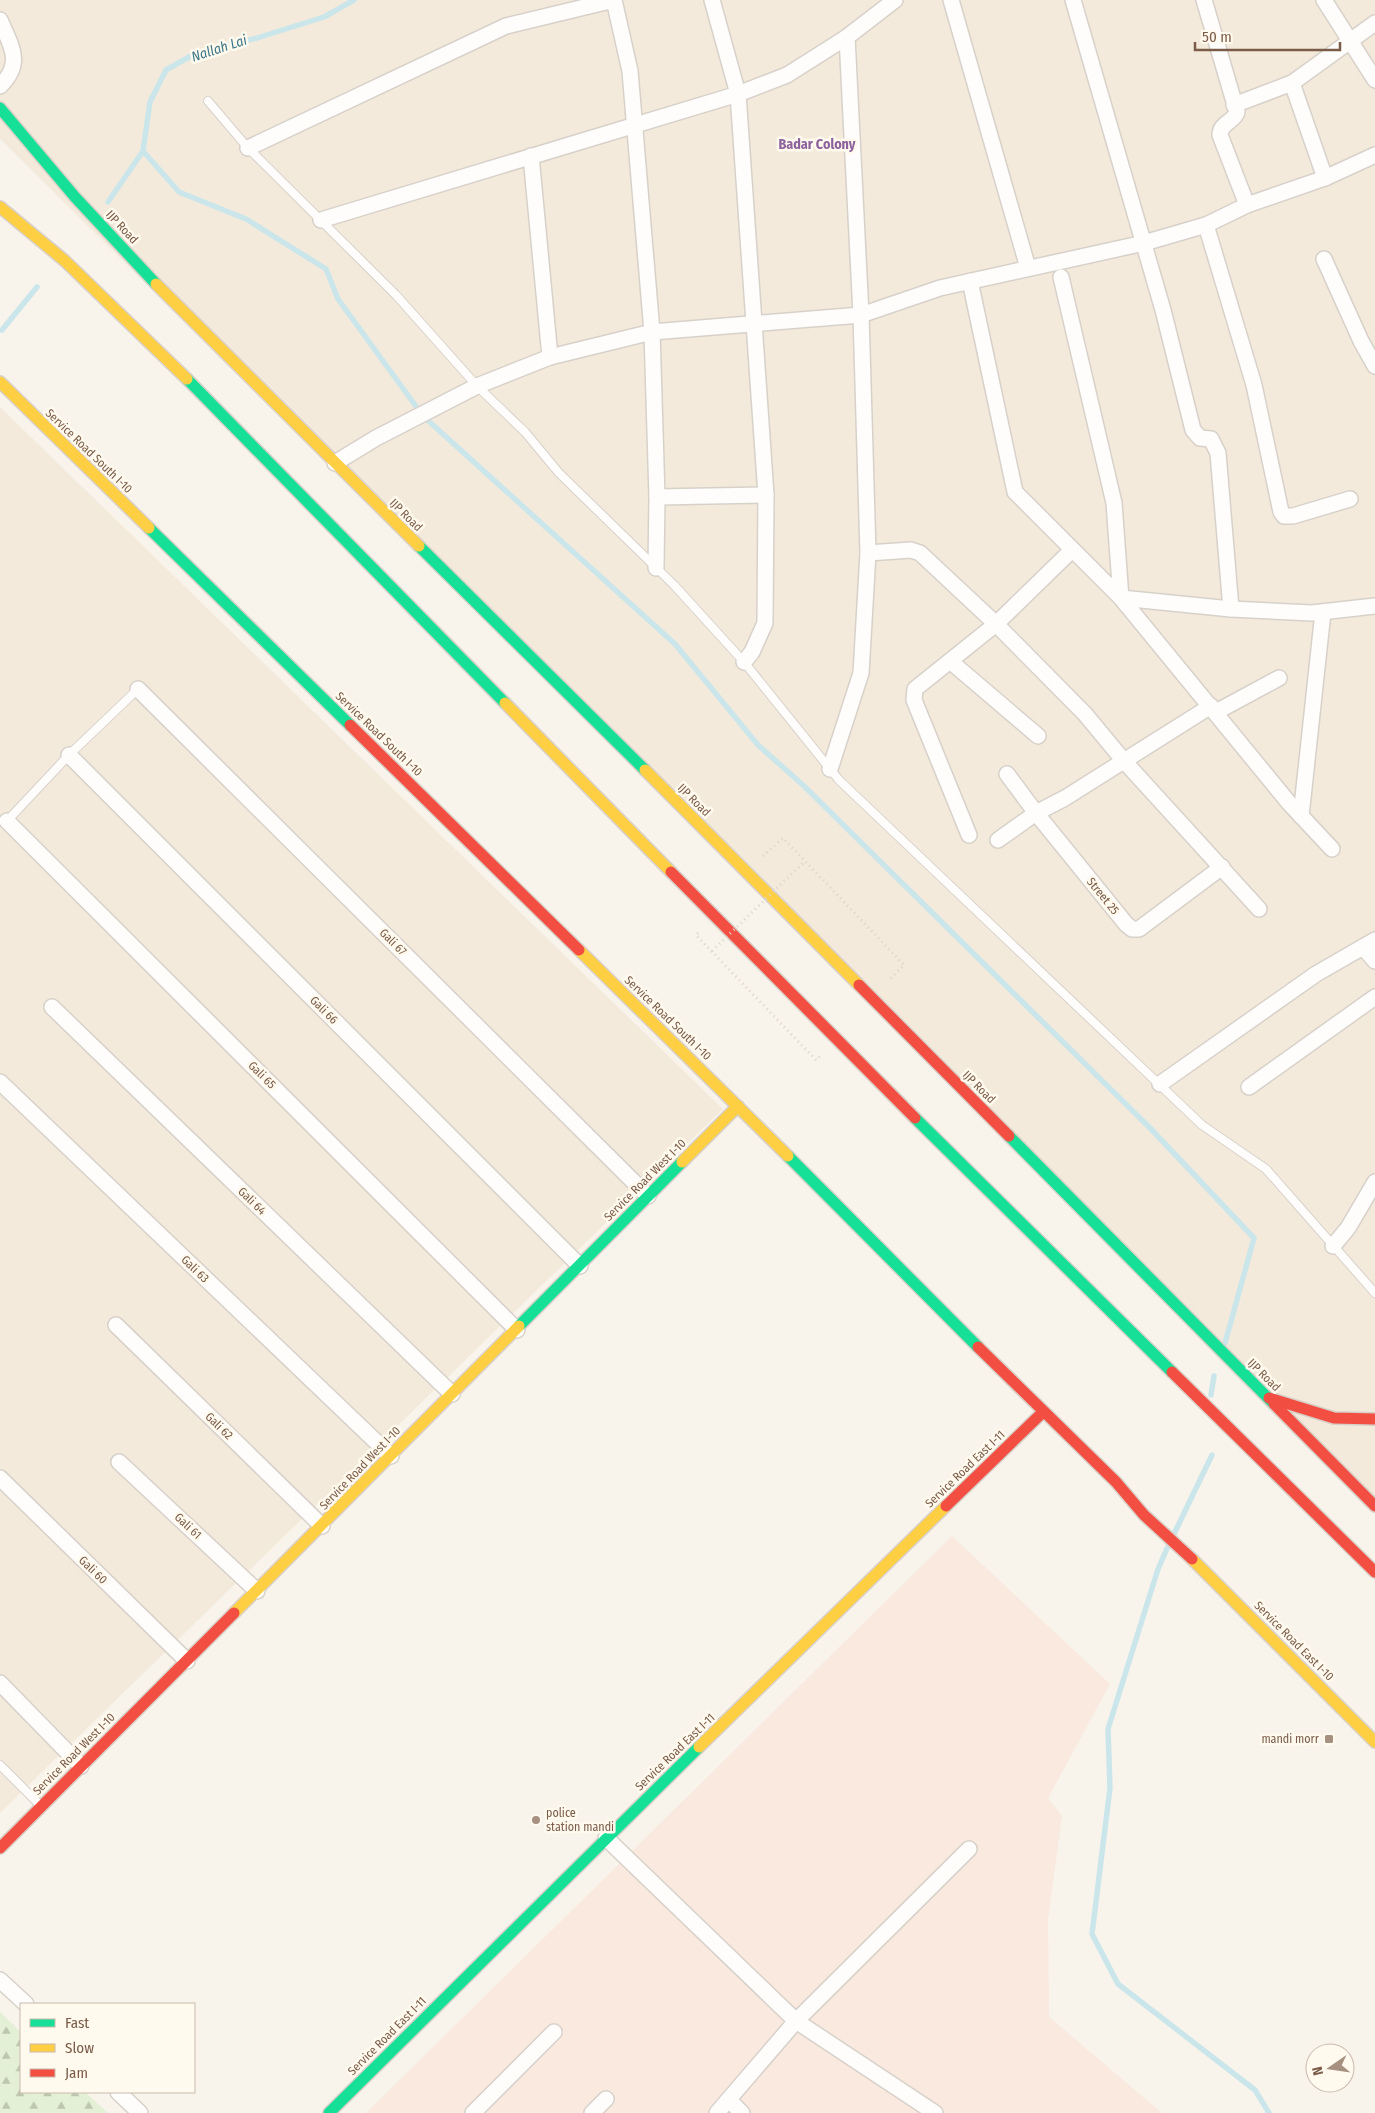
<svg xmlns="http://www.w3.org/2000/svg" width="1375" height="2113" font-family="'Fira Sans Condensed',sans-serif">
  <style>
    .residential { fill: #f4eadb }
    .commercial { fill: #f9e9df }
    .forest { fill: url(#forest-firs) }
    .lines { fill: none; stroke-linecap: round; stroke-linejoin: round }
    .stream { stroke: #cbe6eb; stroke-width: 5.5 }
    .lane-casing { stroke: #d7d1ca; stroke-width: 10 }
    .street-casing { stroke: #d7d1ca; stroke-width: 18 }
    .fast-casing { stroke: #d8d0c8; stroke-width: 14 }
    .slow-casing { stroke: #d8d0c8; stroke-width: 14 }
    .jam-casing { stroke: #d8d0c8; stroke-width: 14 }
    .path { stroke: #dbd3cd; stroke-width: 3; stroke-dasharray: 1 4; stroke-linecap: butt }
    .lane { stroke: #fefdfc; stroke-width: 8 }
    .street { stroke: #fefdfc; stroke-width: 15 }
    .fast { stroke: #16e098; stroke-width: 11 }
    .slow { stroke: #ffcf43; stroke-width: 11 }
    .jam { stroke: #f24e42; stroke-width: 11 }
    .path-bridge { stroke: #dbd3cd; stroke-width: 3; stroke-dasharray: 1 4; stroke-linecap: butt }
    .poi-dot { fill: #a69181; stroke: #fff9ee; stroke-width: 2 }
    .labels { text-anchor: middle; stroke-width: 5; stroke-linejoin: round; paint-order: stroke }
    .street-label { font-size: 12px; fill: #7a5c48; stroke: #fff9ee }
    .poi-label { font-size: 12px; fill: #7a5c48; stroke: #fff9ee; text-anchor: end }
    .water-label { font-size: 14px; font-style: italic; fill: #3d7787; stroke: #fff9ee }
    .neighbourhood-label { font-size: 14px; font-weight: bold; fill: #8d639d; stroke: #fff9ee }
  </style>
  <defs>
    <pattern id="forest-firs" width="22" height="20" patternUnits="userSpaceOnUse" patternTransform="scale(1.25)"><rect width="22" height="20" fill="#e3f0d5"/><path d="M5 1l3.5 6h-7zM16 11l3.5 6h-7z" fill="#bdc6af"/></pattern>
  </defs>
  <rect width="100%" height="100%" fill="#f8f4ec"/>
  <g class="residential">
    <path d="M0,0H1375V1500L0,139Z"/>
    <path d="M0,407L723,1109L0,1813Z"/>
  </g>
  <path class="commercial" d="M952,1536L1110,1684L1048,1798L1062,1816L1048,1919L1049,2017L1162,2113H366Z"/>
  <path class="forest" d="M0,2012L21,2032V2092H85L108,2113H0Z"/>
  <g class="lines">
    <g class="stream">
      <path d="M143,151L179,192L246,219L326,269L338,299L423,416L675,644L758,745L804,786L1150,1128L1254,1238L1225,1343"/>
      <path d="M108,202L143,151L150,102L166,70L196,53L257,38L324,17L354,0"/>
      <path d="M2,330L37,287"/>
      <path d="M1211,1395L1214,1376"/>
      <path d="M1173,1536L1212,1455"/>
      <path d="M1169,1544L1158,1569L1108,1729L1110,1788L1092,1934L1118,1984L1255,2090L1269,2113"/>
    </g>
    <g class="lane-casing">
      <g id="lane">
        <path d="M208,101L248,148L396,295L477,386L525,432L559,473L674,585L744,662L839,780L1202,1125L1266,1169L1375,1293"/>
        <path d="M7,821L69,755L138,689"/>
        <path d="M0,1765L41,1806"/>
      </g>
    </g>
    <g class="street-casing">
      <g id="street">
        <path d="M614,0L630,71L652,332L657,497L656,568"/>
        <path d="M712,0L738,94L766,495L765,623L752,652L744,662"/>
        <path d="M951,0L1028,268"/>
        <path d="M1073,0L1163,310L1193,430L1200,438L1211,439L1218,453L1231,609"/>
        <path d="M1204,0L1237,112C1234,122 1220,123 1220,135L1247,205"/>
        <path d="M1324,0L1375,80"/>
        <path d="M0,20C11,46 24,63 0,86"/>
        <path d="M1292,83L1375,23"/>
        <path d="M1234,105L1292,83L1325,178"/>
        <path d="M248,148L506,26L614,0"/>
        <path d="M531,156L550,357"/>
        <path d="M321,220L738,94L787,75L847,37L895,0"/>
        <path d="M1206,225L1254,385L1281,512L1284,516H1293L1350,499"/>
        <path d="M1324,259L1361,341L1375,366"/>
        <path d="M1061,277L1114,503L1121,598L1289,803L1332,849"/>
        <path d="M970,281L1015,492L1121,598L1231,609L1312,613L1375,606"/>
        <path d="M335,463L376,438L477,386L550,357L652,332L861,315L940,288L1144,243L1206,225L1247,205L1325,178L1375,155"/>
        <path d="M657,497L766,495"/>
        <path d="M868,553L911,550L920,553L996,624L1085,714L1124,761L1259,909"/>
        <path d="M950,661L1038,736"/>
        <path d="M138,689L648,1196"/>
        <path d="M1216,712L1279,678"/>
        <path d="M69,755L580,1266"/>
        <path d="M830,769L861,673L868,553L861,315L847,37"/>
        <path d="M1007,774L1036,813L1126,924L1132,929H1139L1222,867"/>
        <path d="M1301,816L1323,612"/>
        <path d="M7,821L517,1330"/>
        <path d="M969,835L914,700L915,689L996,624L1072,550"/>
        <path d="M998,840L1036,813L1065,798L1211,706"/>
        <path d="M1363,947L1375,961"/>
        <path d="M52,1007L452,1394"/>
        <path d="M0,1082L391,1456"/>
        <path d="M1160,1084L1316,974L1375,940"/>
        <path d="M1249,1087L1375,997"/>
        <path d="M1333,1246L1348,1228L1375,1182"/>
        <path d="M116,1325L322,1526"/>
        <path d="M119,1462L257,1591"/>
        <path d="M0,1478L187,1661"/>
        <path d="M0,1683L81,1766"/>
        <path d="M606,1838L796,2021L935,2113"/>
        <path d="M0,1980L26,2004"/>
        <path d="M118,2092L140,2113"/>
        <path d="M729,2100L742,2113"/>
        <path d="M473,2113L554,2032"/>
        <path d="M592,2113L606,2099"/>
        <path d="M717,2113L796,2021L969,1849"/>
      </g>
    </g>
    <g class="fast-casing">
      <g id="fast">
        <path d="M0,108L75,197L156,284"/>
        <path d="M187,379L505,703"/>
        <path d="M149,528L350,725"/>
        <path d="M419,546L645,770"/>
        <path d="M915,1118L1172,1372"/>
        <path d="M1009,1136L1274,1404"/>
        <path d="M788,1156L978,1347"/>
        <path d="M519,1326L682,1162"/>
        <path d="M329,2113L699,1747"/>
      </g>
    </g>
    <g class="slow-casing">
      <g id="slow">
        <path d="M0,207L65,261L187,379"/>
        <path d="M156,284L419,546"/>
        <path d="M0,382L149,528"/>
        <path d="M505,703L671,872"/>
        <path d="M645,770L859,985"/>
        <path d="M579,950L788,1156"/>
        <path d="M682,1162L738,1106"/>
        <path d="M1192,1559L1375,1742"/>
        <path d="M234,1613L519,1326"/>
        <path d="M699,1747L946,1506"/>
      </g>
    </g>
    <g class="jam-casing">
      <g id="jam">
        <path d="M350,725L579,950"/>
        <path d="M671,872L915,1118"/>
        <path d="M859,985L1009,1136"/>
        <path d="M978,1347L1116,1482L1144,1515L1192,1559"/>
        <path d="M1172,1372L1375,1572"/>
        <path d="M1269,1398L1334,1418L1375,1419"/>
        <path d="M1274,1404L1375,1506"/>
        <path d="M946,1506L1043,1412"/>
        <path d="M0,1848L234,1613"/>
      </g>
    </g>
    <g class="path">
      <path d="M763,856L783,838L904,965L888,981"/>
      <path d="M698,933L696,935L816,1060L820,1056"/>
    </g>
    <use href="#lane" class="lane"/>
    <use href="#street" class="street"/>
    <use href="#fast" class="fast"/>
    <use href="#slow" class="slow"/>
    <use href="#jam" class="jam"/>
    <path class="path-bridge" d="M712,951L805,861"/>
  </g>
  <g class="poi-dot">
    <rect x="1324" y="1734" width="10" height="10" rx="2.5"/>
    <circle cx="536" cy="1820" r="5"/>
  </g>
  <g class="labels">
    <g class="street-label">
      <text transform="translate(122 227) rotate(47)" y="4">IJP Road</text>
      <text transform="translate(89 451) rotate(44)" y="4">Service Road South I-10</text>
      <text transform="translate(406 515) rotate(45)" y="4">IJP Road</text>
      <text transform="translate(379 734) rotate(44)" y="4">Service Road South I-10</text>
      <text transform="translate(694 800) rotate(45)" y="4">IJP Road</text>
      <text transform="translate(1103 896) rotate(51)" y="4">Street 25</text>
      <text transform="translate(393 942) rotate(45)" y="4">Gali 67</text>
      <text transform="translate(324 1010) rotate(45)" y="4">Gali 66</text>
      <text transform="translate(668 1018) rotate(44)" y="4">Service Road South I-10</text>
      <text transform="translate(262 1075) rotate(45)" y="4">Gali 65</text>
      <text transform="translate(979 1087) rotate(45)" y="4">IJP Road</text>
      <text transform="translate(645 1180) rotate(-45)" y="4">Service Road West I-10</text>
      <text transform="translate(252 1201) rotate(44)" y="4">Gali 64</text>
      <text transform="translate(195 1269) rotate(44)" y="4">Gali 63</text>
      <text transform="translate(1264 1375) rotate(45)" y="4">IJP Road</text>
      <text transform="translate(219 1426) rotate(44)" y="4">Gali 62</text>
      <text transform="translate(360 1468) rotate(-46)" y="4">Service Road West I-10</text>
      <text transform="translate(965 1469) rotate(-44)" y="4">Service Road East I-11</text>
      <text transform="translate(188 1526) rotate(43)" y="4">Gali 61</text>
      <text transform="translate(93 1570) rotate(44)" y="4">Gali 60</text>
      <text transform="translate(1294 1641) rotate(45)" y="4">Service Road East I-10</text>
      <text transform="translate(675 1752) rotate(-44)" y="4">Service Road East I-11</text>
      <text transform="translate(74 1754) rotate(-45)" y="4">Service Road West I-10</text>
      <text transform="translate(387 2036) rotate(-45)" y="4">Service Road East I-11</text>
    </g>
    <g class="poi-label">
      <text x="1319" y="1743">mandi morr</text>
      <text x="546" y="1817" text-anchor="start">police<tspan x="546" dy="14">station mandi</tspan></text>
    </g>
    <g class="water-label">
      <text transform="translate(219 48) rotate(-18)" y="5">Nallah Lai</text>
    </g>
    <g class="neighbourhood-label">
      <text x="817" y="149">Badar Colony</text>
    </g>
  </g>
  <rect x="20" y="2003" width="175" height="90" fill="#fff9ee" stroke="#cabaac"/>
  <rect x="30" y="2019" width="25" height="8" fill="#16e098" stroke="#cabaac"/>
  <text x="65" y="2028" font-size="15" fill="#7a5c48">Fast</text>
  <rect x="30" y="2044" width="25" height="8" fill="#ffcf43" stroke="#cabaac"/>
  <text x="65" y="2053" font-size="15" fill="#7a5c48">Slow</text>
  <rect x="30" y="2069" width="25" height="8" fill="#f24e42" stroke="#cabaac"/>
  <text x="65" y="2078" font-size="15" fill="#7a5c48">Jam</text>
  <g transform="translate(1330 2068) rotate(257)"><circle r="24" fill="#fff9ee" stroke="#cabaac"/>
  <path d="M0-4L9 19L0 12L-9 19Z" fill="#a69181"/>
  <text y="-8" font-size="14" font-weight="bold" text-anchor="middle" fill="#7a5c48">N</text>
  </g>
  <path d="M1195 42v8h145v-8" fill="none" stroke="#7a5c48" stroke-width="2.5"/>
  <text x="1202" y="42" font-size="15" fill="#7a5c48" stroke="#fff9ee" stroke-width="4" paint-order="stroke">50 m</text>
</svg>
